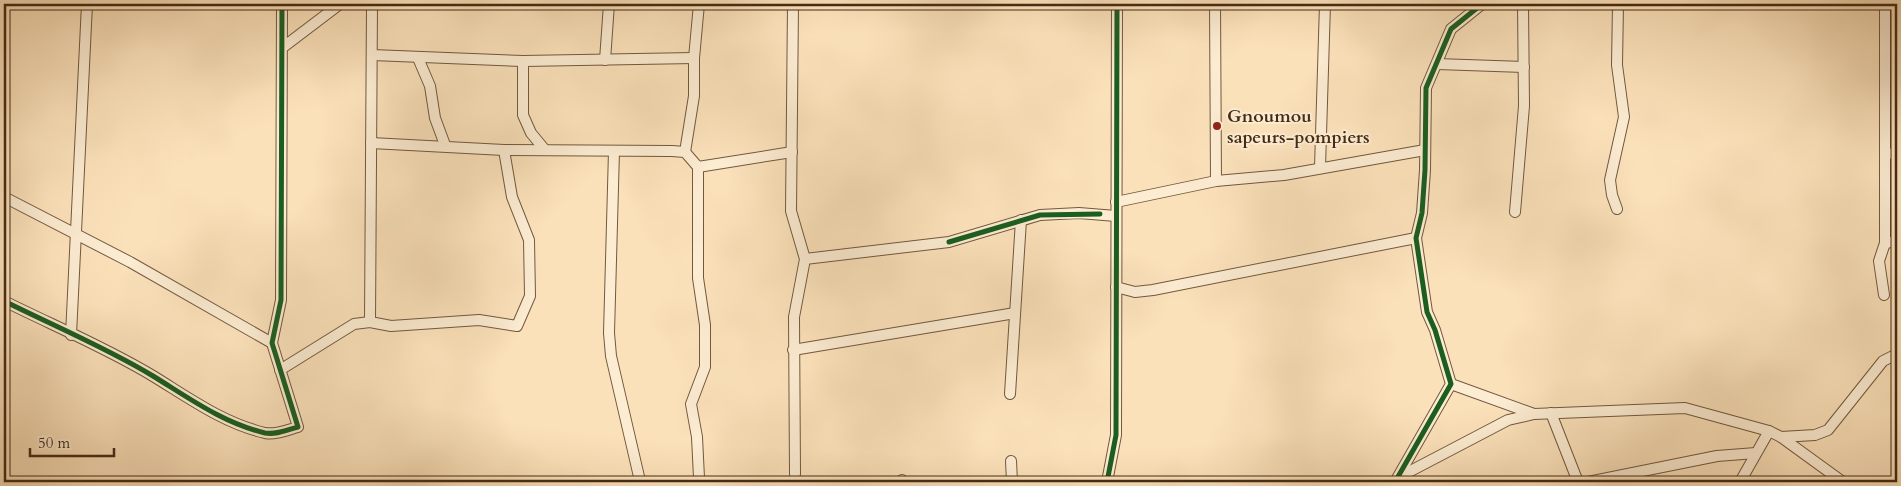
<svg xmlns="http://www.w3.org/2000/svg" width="1901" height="486" font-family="Cardo,serif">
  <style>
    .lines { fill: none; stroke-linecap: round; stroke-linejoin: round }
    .minor-casing { stroke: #72583e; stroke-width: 12 }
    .minor { stroke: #fcecd2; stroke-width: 10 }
    .cycleway-casing { stroke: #fcecd2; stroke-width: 8 }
    .cycleway { stroke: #1b5e20; stroke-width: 5 }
    .poi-dot { fill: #8f2418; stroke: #fcecd2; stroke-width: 2 }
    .labels { text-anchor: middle; stroke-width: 4; stroke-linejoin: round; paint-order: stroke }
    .poi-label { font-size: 18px; font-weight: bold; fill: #452b14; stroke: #fcecd2; text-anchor: start }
  </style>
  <rect width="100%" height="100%" fill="#fbe1ba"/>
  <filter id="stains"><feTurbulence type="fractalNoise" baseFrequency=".004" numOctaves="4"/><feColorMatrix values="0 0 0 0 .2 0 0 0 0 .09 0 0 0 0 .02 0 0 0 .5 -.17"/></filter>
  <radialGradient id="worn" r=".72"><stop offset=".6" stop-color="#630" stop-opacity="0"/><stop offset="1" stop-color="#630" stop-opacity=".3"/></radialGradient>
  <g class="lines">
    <g class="minor-casing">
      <g id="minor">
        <path d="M793,4L791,211L805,259L794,317L795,474"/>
        <path d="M1215,4L1216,181"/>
        <path d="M282,48L340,4"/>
        <path d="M372,55L523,61L694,58"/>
        <path d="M418,58L430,86L435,118L445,145"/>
        <path d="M605,60L609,4"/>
        <path d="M523,61V115L531,133L545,150"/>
        <path d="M1437,64L1524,67"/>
        <path d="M371,143L504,150L672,151L685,152L698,167L792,152"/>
        <path d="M614,151L609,333L611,356L640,481"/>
        <path d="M685,152L694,96V58L699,4"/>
        <path d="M1885,154L1897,153"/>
        <path d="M698,167V278L705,325V367L691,404L697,437L699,478"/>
        <path d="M1320,167L1325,4"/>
        <path d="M4,197L130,262L272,343"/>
        <path d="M1116,202L1216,181L1284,175L1425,150"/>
        <path d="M1617,209L1612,195L1610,180L1624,117L1617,65L1618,4"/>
        <path d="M1515,212L1524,106L1523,4"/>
        <path d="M1885,243L1897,241"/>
        <path d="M805,259L949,242L1040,215L1079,213L1116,216"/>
        <path d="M1116,287L1135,292L1153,290L1416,238"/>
        <path d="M1884,295L1879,261L1885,243V4"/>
        <path d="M4,301C52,325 107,348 153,376C189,398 223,423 265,433C276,435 287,430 298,427L272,343L281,300L282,4"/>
        <path d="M370,322L372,4"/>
        <path d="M71,335L87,4"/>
        <path d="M793,350L1015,313"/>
        <path d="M280,370L354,324L370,322L391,326L479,320L517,326L530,296L529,240L512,197L504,150"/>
        <path d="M1451,384L1534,414"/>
        <path d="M1010,394L1021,220"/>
        <path d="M1551,413L1578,482"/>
        <path d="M1781,437L1815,435L1828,430L1883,361L1897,354"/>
        <path d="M1011,461L1012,482"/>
        <path d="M1401,476L1508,420L1534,414L1685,408L1769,431L1781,437L1843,482"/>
        <path d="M902,480V482"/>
        <path d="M1107,482L1116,435L1117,4"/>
        <path d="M1395,482L1451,384L1435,330L1427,312L1416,238L1422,213L1425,170L1426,88L1451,29L1482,4"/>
        <path d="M1588,482L1717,456L1756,453"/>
        <path d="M1740,482L1769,431"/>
      </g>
    </g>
    <use href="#minor" class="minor"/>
    <g class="cycleway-casing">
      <g id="cycleway">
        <path d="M949,242L1040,215L1100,214"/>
        <path d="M4,301C52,325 107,348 153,376C189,398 223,423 265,433C276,435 287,430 298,427L272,343L281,300L282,4"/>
        <path d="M1107,482L1116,435L1117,4"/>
        <path d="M1395,482L1451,384L1435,330L1427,312L1416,238L1422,213L1425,170L1426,88L1451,29L1482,4"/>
      </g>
    </g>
    <use href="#cycleway" class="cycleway"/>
  </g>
  <circle class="poi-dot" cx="1217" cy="126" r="5"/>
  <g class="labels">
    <g class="poi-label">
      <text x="1227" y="122">Gnoumou<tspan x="1227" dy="21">sapeurs-pompiers</tspan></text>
    </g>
  </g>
  <rect width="1901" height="486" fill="none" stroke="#fbe1ba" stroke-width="20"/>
  <rect x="5" y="5" width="1891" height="476" fill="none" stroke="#452b14" stroke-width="2.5"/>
  <rect x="10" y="10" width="1881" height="466" fill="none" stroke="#452b14"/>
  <path d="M30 448v8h84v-8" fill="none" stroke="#452b14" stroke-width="2.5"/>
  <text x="38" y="448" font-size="15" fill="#452b14" stroke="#fcecd2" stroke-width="4" paint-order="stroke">50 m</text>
  <rect width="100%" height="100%" filter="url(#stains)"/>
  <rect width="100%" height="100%" fill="url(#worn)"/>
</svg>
